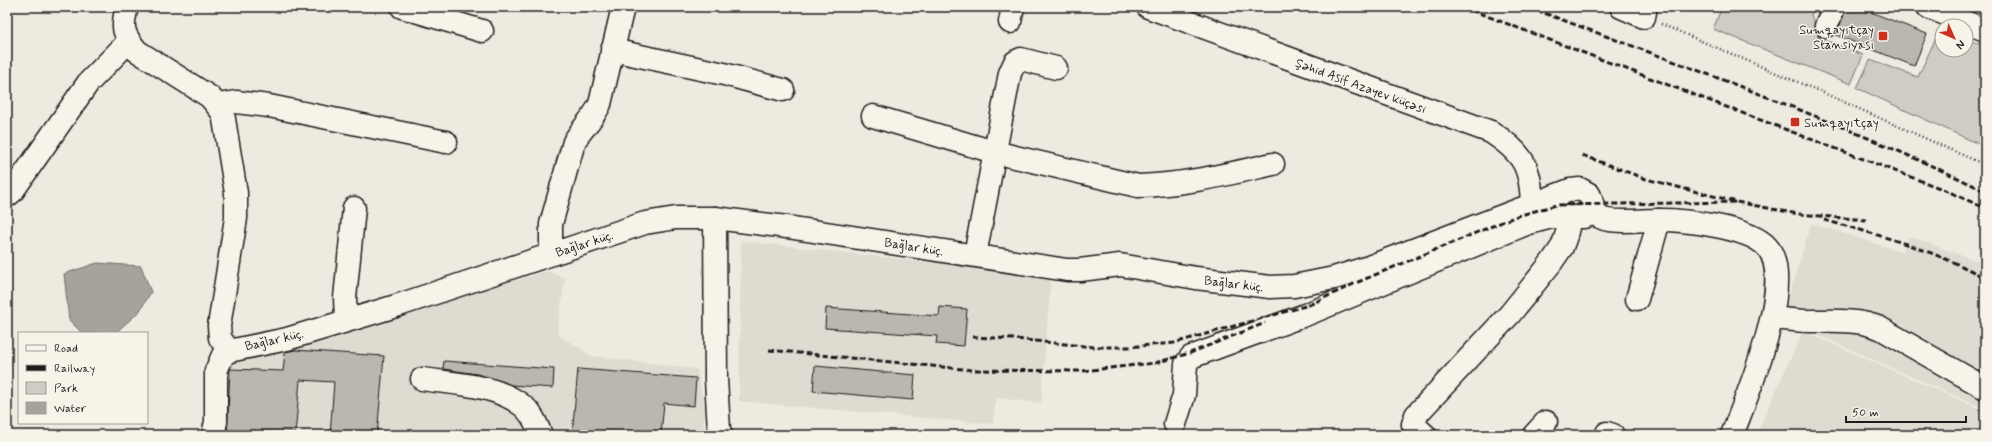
<svg xmlns="http://www.w3.org/2000/svg" width="1992" height="442" font-family="Mynerve,sans-serif">
  <style>
    .built { fill: #dedbd1 }
    .green { fill: #cfccc3; stroke: #767470 }
    .water { fill: #a6a39d; stroke: #6f6d69 }
    .building { fill: #bab7af; stroke: #1c1c1c }
    .lines { fill: none; stroke-linecap: round; stroke-linejoin: round }
    .minor-casing { stroke: #1c1c1c; stroke-width: 25 }
    .path { stroke: #1c1c1c; stroke-width: 2.5; stroke-dasharray: 1 3; stroke-linecap: butt }
    .minor { stroke: #f7f3e8; stroke-width: 22 }
    .rail { stroke: #1c1c1c; stroke-width: 3; stroke-dasharray: 6 3; stroke-linecap: butt }
    .poi-dot { fill: #c8321e; stroke: #f7f3e8; stroke-width: 1.5 }
    .labels { text-anchor: middle; stroke-width: 3; stroke-linejoin: round; paint-order: stroke }
    .poi-label { font-size: 13px; fill: #1c1c1c; stroke: #f7f3e8; text-anchor: end }
    .street-label { font-size: 13px; fill: #1c1c1c; stroke: #f7f3e8 }
  </style>
  <rect width="100%" height="100%" fill="#eeeae0"/>
  <filter id="ink" filterUnits="userSpaceOnUse"><feTurbulence type="fractalNoise" baseFrequency=".025" numOctaves="2"/><feDisplacementMap in="SourceGraphic" scale="8" xChannelSelector="R" yChannelSelector="G"/><feConvolveMatrix kernelMatrix="1 2 1 2 8 2 1 2 1" color-interpolation-filters="sRGB"/></filter>
  <g filter="url(#ink)">
    <g class="built">
      <path d="M1811,223L1902,252L1909,236L1985,264V409L1804,329L1785,310Z"/>
      <path d="M741,241L1051,276L1041,403L996,398L993,424L739,401Z"/>
      <path d="M547,271L565,278L557,334L592,356L697,369L705,409L704,430L698,435H220L223,365Z"/>
      <path d="M1803,331L1985,411V435H1756Z"/>
    </g>
    <g class="green">
      <path d="M1722,7H1814L1811,15L1820,38L1863,55L1851,84L1713,29Z"/>
      <path d="M1940,29L1942,30V50H1966V39L1985,46V147L1857,88L1870,60L1918,77Z"/>
    </g>
    <path class="water" d="M97,263L141,266L151,292L139,312L115,333H82L69,320L64,274Z"/>
    <g class="building">
      <path d="M1847,7H1858L1927,34L1914,66L1836,35Z"/>
      <path d="M940,307L967,309L964,346L936,344L937,336L825,328L826,308L939,316Z"/>
      <path d="M295,350L384,356L377,435H330L334,382L300,380L295,435H227L230,369L283,371L285,352Z"/>
      <path d="M444,361L554,369L553,388L511,385L477,374L443,369Z"/>
      <path d="M815,366L915,375L913,400L813,391Z"/>
      <path d="M578,369L696,378L694,406L664,403L661,435H572Z"/>
    </g>
    <g class="lines">
      <g class="minor-casing">
        <g id="minor">
          <path d="M127,7C121,28 123,34 137,51L210,97L223,113L236,193V218L219,326L220,338L229,351"/>
          <path d="M402,7L482,31"/>
          <path d="M1148,7L1491,132C1523,153 1531,166 1532,205"/>
          <path d="M1621,7L1644,17L1646,7"/>
          <path d="M1928,7L1985,30"/>
          <path d="M1010,22L1013,7"/>
          <path d="M1826,26L1834,7"/>
          <path d="M612,50L724,74L783,90"/>
          <path d="M218,105L236,102L269,106L446,142"/>
          <path d="M873,116L994,152L1138,186C1184,185 1228,174 1273,164"/>
          <path d="M7,196L12,192L88,83L129,41"/>
          <path d="M715,218L716,379L719,430L721,435"/>
          <path d="M551,253V224L574,142C582,128 593,119 600,104L623,7"/>
          <path d="M975,255L1010,73L1015,62L1021,59L1056,68"/>
          <path d="M1637,299L1659,220"/>
          <path d="M1772,318C1784,319 1797,321 1809,321C1834,321 1857,319 1880,328L1985,388"/>
          <path d="M346,320L345,298L354,208"/>
          <path d="M422,379C455,384 495,384 523,406C532,413 537,425 541,435"/>
          <path d="M1175,424L1184,395L1186,364L1191,357L1305,315L1526,224L1552,217H1584L1595,213"/>
          <path d="M1607,433L1613,435"/>
          <path d="M213,435L216,422V371L223,355L229,351L287,339L396,306L645,223L676,218H715L787,227L1067,270H1080L1120,265L1196,278L1270,287L1294,286L1334,278L1366,268L1570,190L1580,189L1589,194C1593,200 1592,211 1598,216C1607,224 1642,220 1654,220C1681,219 1750,227 1767,247C1797,280 1746,398 1732,435"/>
          <path d="M1425,435L1413,424L1416,415L1510,314L1551,263L1562,247L1566,236L1570,218"/>
          <path d="M1534,435L1546,422"/>
        </g>
      </g>
      <path class="path" d="M1661,24L1826,94L1985,165"/>
      <use href="#minor" class="minor"/>
      <g class="rail">
        <path d="M1463,7L1945,190L1985,208"/>
        <path d="M1528,7C1682,65 1837,119 1985,191"/>
        <path d="M1582,155L1646,179L1737,202L1798,214L1866,220"/>
        <path d="M1824,220C1879,235 1935,250 1985,278"/>
        <path d="M972,337L1015,339L1094,347H1129L1174,343L1309,305L1358,282L1514,217L1556,205L1737,202"/>
        <path d="M769,350L973,370L1082,371L1155,363L1190,353L1265,323"/>
      </g>
    </g>
  </g>
  <g class="poi-dot">
    <rect x="1878" y="31" width="10" height="10" rx="2"/>
    <rect x="1790" y="117" width="10" height="10" rx="2"/>
  </g>
  <g class="labels">
    <g class="poi-label">
      <text x="1874" y="34">Sumqayıtçay<tspan x="1874" dy="15">Stansiyası</tspan></text>
      <text x="1804" y="127" text-anchor="start">Sumqayıtçay</text>
    </g>
    <g class="street-label">
      <text transform="translate(1361 85) rotate(20)" y="5">Şəhid Asif Azayev küçəsi</text>
      <text transform="translate(584 243) rotate(-18)" y="5">Bağlar küç.</text>
      <text transform="translate(914 246) rotate(9)" y="5">Bağlar küç.</text>
      <text transform="translate(1234 283) rotate(7)" y="5">Bağlar küç.</text>
      <text transform="translate(274 339) rotate(-13)" y="5">Bağlar küç.</text>
    </g>
  </g>
  <rect width="1992" height="442" fill="none" stroke="#f7f3e8" stroke-width="24"/>
  <rect x="12" y="12" width="1968" height="418" fill="none" stroke="#1c1c1c" stroke-width="1.5" filter="url(#ink)"/>
  <rect x="18" y="332" width="130" height="92" fill="#f7f3e8" stroke="#9f9d96"/>
  <rect x="26" y="345" width="20" height="6" fill="#f7f3e8" stroke="#9f9d96"/>
  <text x="54" y="352" font-size="12" fill="#1c1c1c">Road</text>
  <rect x="26" y="365" width="20" height="6" fill="#1c1c1c" stroke="#9f9d96"/>
  <text x="54" y="372" font-size="12" fill="#1c1c1c">Railway</text>
  <rect x="26" y="382" width="20" height="12" fill="#cfccc3" stroke="#9f9d96"/>
  <text x="54" y="392" font-size="12" fill="#1c1c1c">Park</text>
  <rect x="26" y="402" width="20" height="12" fill="#a6a39d" stroke="#9f9d96"/>
  <text x="54" y="412" font-size="12" fill="#1c1c1c">Water</text>
  <g transform="translate(1954 38) rotate(135)"><circle r="19" fill="#f7f3e8" stroke="#9f9d96"/>
  <path d="M0-3L7 15L0 10L-7 15Z" fill="#c8321e"/>
  <text y="-6" font-size="11" font-weight="bold" text-anchor="middle" fill="#1c1c1c">N</text>
  </g>
  <path d="M1846 416v6h120v-6" fill="none" stroke="#1c1c1c" stroke-width="2"/>
  <text x="1852" y="416" font-size="12" fill="#1c1c1c" stroke="#f7f3e8" stroke-width="3" paint-order="stroke">50 m</text>
</svg>
